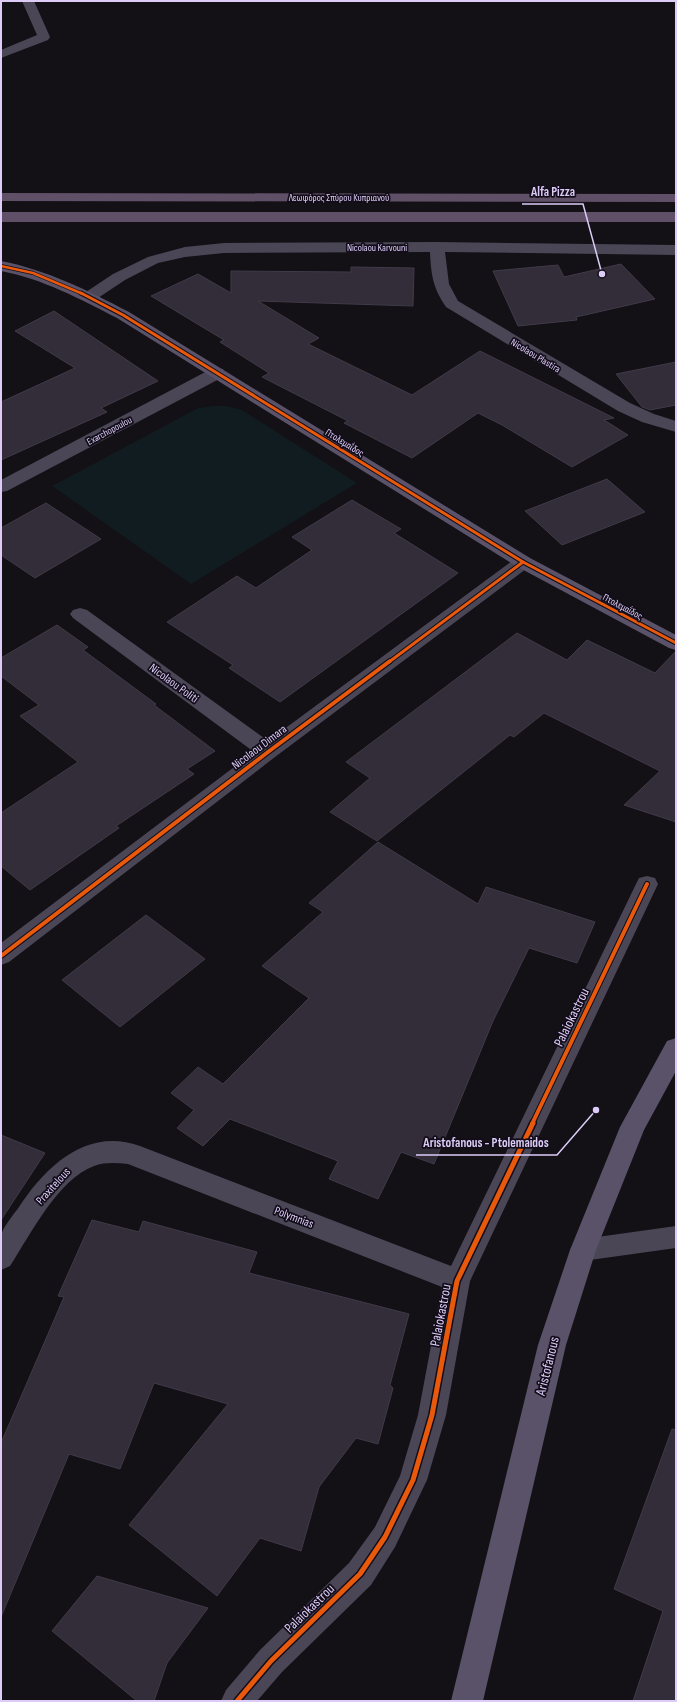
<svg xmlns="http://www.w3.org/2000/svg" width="677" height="1702" font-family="'Sofia Sans Condensed',sans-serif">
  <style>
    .green { fill: #111c20 }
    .building { fill: #322d39; stroke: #413a49 }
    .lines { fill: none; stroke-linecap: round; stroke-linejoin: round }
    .lane { fill: #4a4656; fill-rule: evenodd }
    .street { fill: #4a4656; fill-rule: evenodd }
    .secondary { fill: #595268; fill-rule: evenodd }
    .primary { fill: #605067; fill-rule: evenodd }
    .cycleway-far3-casing { stroke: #120d19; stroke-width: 4 }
    .cycleway-far2-casing { stroke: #120d19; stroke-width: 5 }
    .cycleway-far1-casing { stroke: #120d19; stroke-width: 6 }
    .cycleway-casing { stroke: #120d19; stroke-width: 8 }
    .cycleway-far3 { stroke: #e8590c; stroke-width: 2.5 }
    .cycleway-far2 { stroke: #e8590c; stroke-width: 3 }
    .cycleway-far1 { stroke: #e8590c; stroke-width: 4 }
    .cycleway { stroke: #e8590c; stroke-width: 5 }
    .labels { text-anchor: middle; stroke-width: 3.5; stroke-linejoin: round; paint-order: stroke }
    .far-street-label { font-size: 10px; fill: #ddccf8; stroke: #120d19 }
    .street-label { font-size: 12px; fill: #ddccf8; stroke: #120d19 }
    .near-street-label { font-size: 14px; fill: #ddccf8; stroke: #120d19 }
    .leader { fill: none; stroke: #ddccf8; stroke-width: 1.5 }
    .callout-dot { fill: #ddccf8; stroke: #120d19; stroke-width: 1.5 }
    .callout-label { font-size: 13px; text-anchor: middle; font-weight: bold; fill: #ddccf8; stroke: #120d19; stroke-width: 3.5; stroke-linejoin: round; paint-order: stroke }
  </style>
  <rect width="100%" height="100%" fill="#131016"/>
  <path class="green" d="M213,406H226L242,410L357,483L191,584L52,486L198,408Z"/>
  <g class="building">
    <path d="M621,264L655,299L576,317L577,320L518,326L493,271L558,265L564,277Z"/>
    <path d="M351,267L414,268L413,306L258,301L319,338L308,344L412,395L480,351L614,418L604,420L628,435L572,467L502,425L478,413L412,458L344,423L348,421L262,377L269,373L220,342L224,340L151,296L198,274L231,293V271L351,272Z"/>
    <path d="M54,311L158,381L101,408L107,412L1,460V402L75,368L15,331Z"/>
    <path d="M676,362V405L650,410L642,407L616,374Z"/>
    <path d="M607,479L645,512L562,545L525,511Z"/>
    <path d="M352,500L401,529L394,533L458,573L280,702L229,668L233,665L167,622L237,576L256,588L312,550L292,537Z"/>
    <path d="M46,503L101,539L35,578L1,555V528Z"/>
    <path d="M57,625L88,647L83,650L156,704L154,705L215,751L187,769L194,774L116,826L119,828L30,890L1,866V813L78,762L20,716L39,705L1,676V658Z"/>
    <path d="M517,633L567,660L587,640L655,673L676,651V822L624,805L660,771L544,713L514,737L510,735L377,841L330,812L370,778L346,762Z"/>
    <path d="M378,842L478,904L486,887L595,922L577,963L529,948L493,1021L434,1164L401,1152L378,1199L329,1179L338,1161L230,1119L203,1146L177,1128L194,1110L171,1093L198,1067L223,1084L309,998L262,966L323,912L309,903Z"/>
    <path d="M146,915L205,959L120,1027L62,980Z"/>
    <path d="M1,1135L45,1153L1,1220Z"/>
    <path d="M92,1220L139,1232L143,1221L257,1252L249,1273L409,1314L390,1385L393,1388L378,1444L356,1438L319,1487L301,1551L260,1538L217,1596L129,1525L228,1404L154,1383L120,1469L69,1454L1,1617V1443L64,1297L58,1296Z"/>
    <path d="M672,1429L676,1430V1701H633L663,1611L614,1589Z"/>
    <path d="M97,1576L208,1608L167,1663L154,1701H137L52,1631Z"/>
  </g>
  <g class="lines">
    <g class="lane">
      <path d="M22,1H34L50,37L48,40L1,58V50L37,35Z"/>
      <path d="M676,1226V1248L583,1261L574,1258L570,1250L574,1242L583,1239Z"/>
    </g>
    <g class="street">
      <path d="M437,242L676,245V255L445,252L449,284L458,301L630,403L654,414L676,421V432L642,422L618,411L446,307C433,288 431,275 430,252L224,253L185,257L158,263L125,280L95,300L89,302L83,300L81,297L83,294L113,274L148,257L185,247L224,243Z"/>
      <path d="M217,368L223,369L225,373L223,377L7,491L1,492V480L211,369Z"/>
      <path d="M523,556L530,558L532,562L530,566L275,757L9,962L1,965V943L254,752L73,618L70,614L73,610L80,608L87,610L268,741L516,558Z"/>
      <path d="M647,876L655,878L658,884L470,1281L446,1415L427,1480L395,1547L371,1585L282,1672L257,1701H221L226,1690L260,1650L349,1563L375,1527L400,1476L418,1415L442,1287L128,1164C117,1163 105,1162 94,1166C58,1179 30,1235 10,1266L1,1270C1,1259 0,1246 1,1236C2,1228 14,1214 19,1207C46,1166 87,1127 140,1146L451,1266L636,884L639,878Z"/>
    </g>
    <g class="secondary">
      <path d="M1,261C47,270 87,290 129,312L530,558L676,635V650L669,648L516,566L117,318C80,299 43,279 1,271Z"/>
      <path d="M676,1038V1071L644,1130L596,1250L566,1345L483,1701H451L538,1345L570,1250L620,1127L667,1041Z"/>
    </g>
    <g class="primary">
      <path d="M1,193L676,194V202L1,201Z"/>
      <rect x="1" y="212" width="675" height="10"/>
    </g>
    <g class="cycleway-far3-casing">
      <path id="cycleway-far3" d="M1,266L33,273L83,294"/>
    </g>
    <g class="cycleway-far2-casing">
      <g id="cycleway-far2">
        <path d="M81,293L123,315L523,562L676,643"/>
        <path d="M389,662L523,562"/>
      </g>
    </g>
    <g class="cycleway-far1-casing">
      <g id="cycleway-far1">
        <path d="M1,956L268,752L390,661"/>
        <path d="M532,1124L647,884"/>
      </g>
    </g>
    <g class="cycleway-casing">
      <path id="cycleway" d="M237,1701L271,1661L360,1574L385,1537L413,1480L432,1415L457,1281L533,1123"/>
    </g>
    <use href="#cycleway-far3" class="cycleway-far3"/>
    <use href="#cycleway-far2" class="cycleway-far2"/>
    <use href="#cycleway-far1" class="cycleway-far1"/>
    <use href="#cycleway" class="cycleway"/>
  </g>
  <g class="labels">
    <g class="far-street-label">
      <text x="339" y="201">Λεωφόρος Σπύρου Κυπριανού</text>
      <text x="377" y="251">Nicolaou Karvouni</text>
      <text transform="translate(536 355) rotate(31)" y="4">Nicolaou Plastira</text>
      <text transform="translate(109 430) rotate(-28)" y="4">Exarchopoulou</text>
      <text transform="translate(345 442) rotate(32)" y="4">Πτολεμαΐδος</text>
      <text transform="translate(623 606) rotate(28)" y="4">Πτολεμαΐδος</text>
    </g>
    <g class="street-label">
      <text transform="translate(174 683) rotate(36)" y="4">Nicolaou Politi</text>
      <text transform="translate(259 747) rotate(-37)" y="4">Nicolaou Dimara</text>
      <text transform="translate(53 1186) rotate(-48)" y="4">Praxitelous</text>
      <text transform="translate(294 1217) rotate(21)" y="4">Polymnias</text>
    </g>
    <g class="near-street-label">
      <text transform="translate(571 1017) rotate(-64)" y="5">Palaiokastrou</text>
      <text transform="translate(440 1315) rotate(-79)" y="5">Palaiokastrou</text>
      <text transform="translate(547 1366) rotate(-76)" y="5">Aristofanous</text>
      <text transform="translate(309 1608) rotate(-44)" y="5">Palaiokastrou</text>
    </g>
  </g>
  <path class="leader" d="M602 274L583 204H522M596 1110L557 1155H416"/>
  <g class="callout-dot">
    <circle cx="602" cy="274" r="4"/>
    <circle cx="596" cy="1110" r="4"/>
  </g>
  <g class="callout-label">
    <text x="553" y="196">Alfa Pizza</text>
    <text x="486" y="1147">Aristofanous - Ptolemaidos</text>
  </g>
  <rect width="677" height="1702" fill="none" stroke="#ddccf8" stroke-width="4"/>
</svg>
